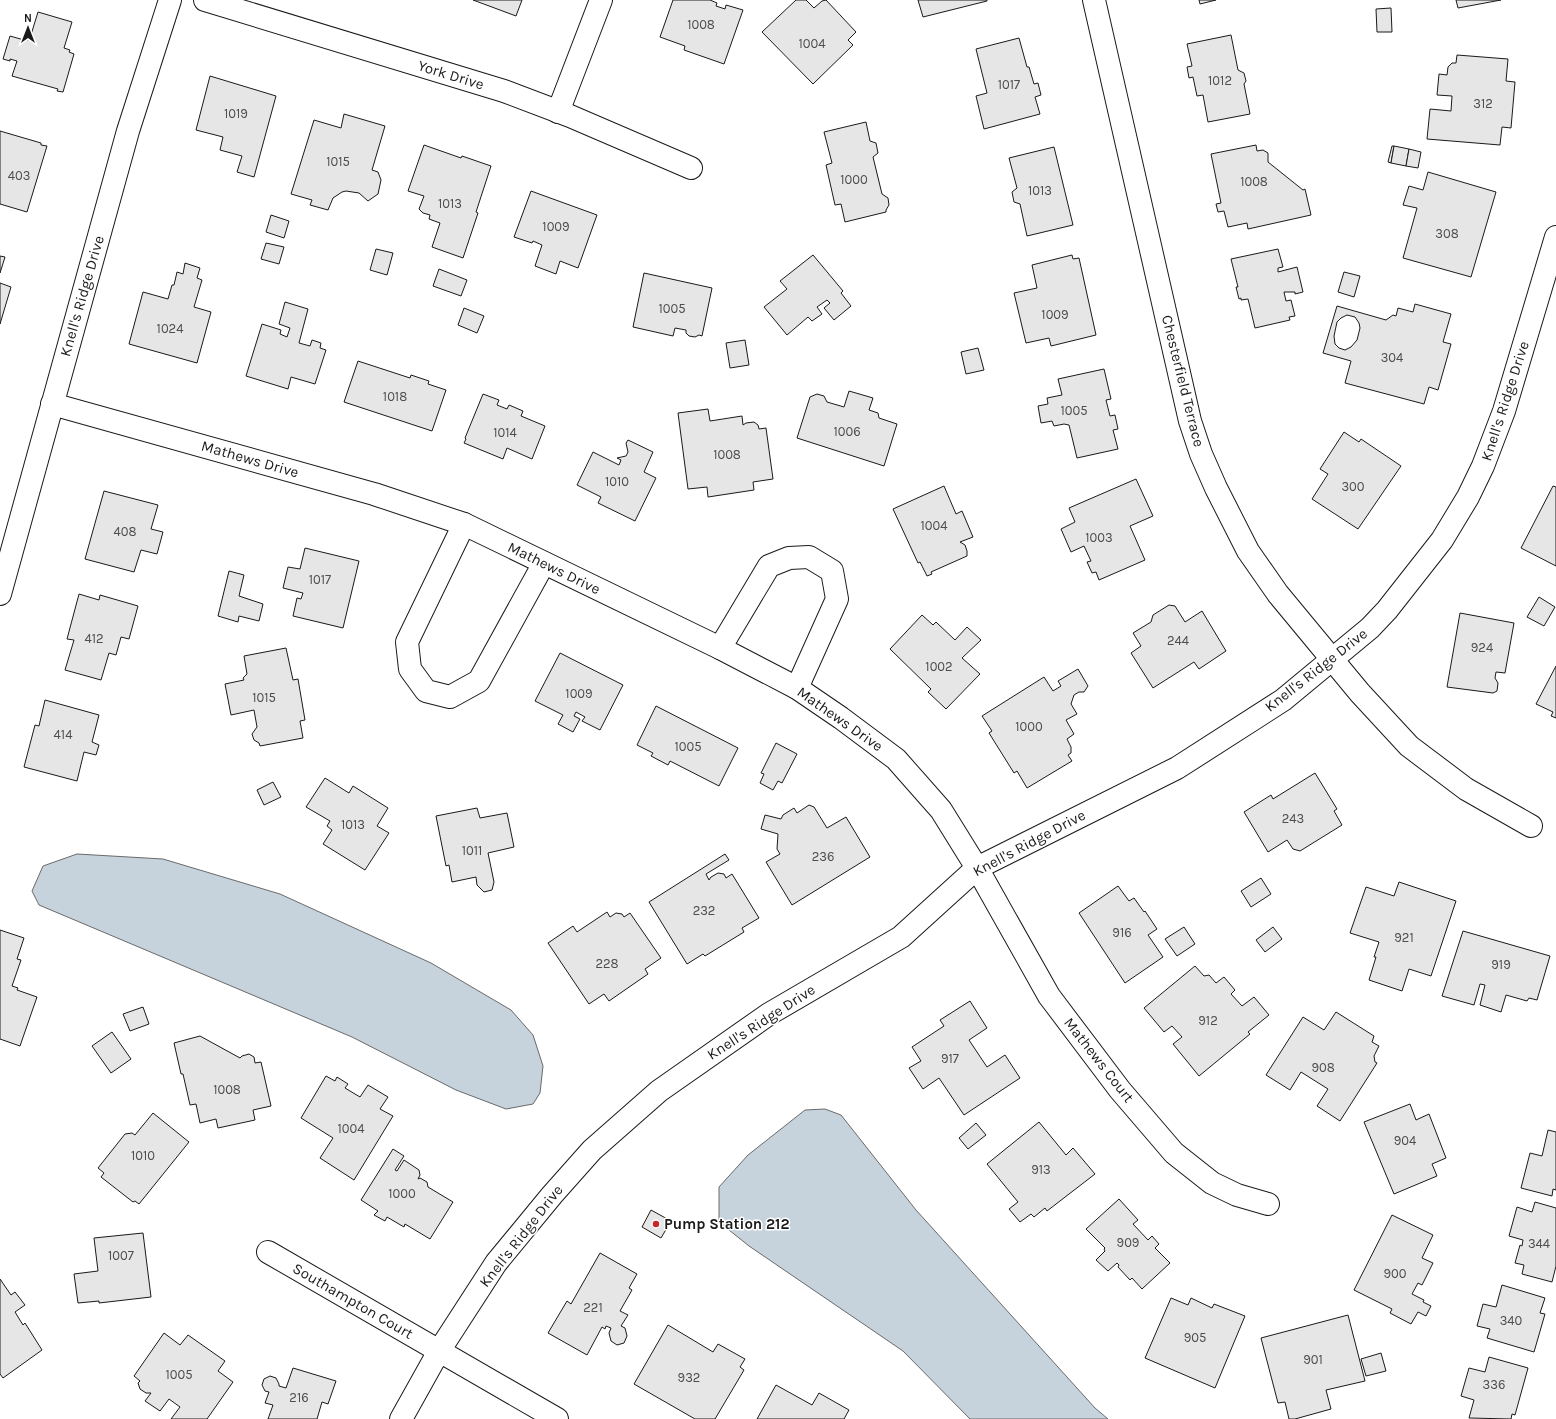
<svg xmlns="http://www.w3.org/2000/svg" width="1556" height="1419" font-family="Karla,sans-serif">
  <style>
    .water { fill: #c6d2dc; stroke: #6a6a6a }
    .building { fill: #e6e6e6; stroke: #1a1a1a; fill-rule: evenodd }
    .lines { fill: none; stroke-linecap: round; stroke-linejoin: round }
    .street-casing { stroke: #1a1a1a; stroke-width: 24 }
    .street { stroke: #fff; stroke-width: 22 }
    .poi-dot { fill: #c62828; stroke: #fff; stroke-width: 1.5 }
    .labels { text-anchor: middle; stroke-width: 3; stroke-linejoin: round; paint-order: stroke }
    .number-label { font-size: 13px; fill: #4d4d4d }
    .street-label { font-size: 15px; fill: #1a1a1a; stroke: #fff }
    .poi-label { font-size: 15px; font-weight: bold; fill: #1a1a1a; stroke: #fff; text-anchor: start }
  </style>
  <rect width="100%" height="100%" fill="#fff"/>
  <g class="water">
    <path d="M77,854L163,859L280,894L431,963L511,1010L533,1035L543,1066L540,1093L533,1104L506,1109L456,1090L352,1037L39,905L32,891L43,866Z"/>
    <path d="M825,1109L841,1115L916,1210L1095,1408L1108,1419H970L903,1351L749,1246L719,1222V1187L748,1155L805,1110Z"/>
  </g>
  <g class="building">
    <path d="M473,0H522L516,16Z"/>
    <path d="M673,0H710L717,3L716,6L725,9L726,5L743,10L724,64L684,50L685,46L660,37Z"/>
    <path d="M796,0H806L814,8L822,1L826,0L856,32L848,40L853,45L813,84L762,32Z"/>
    <path d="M918,0H987V1L923,17Z"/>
    <path d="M1199,0H1216L1200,4Z"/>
    <path d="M1456,0H1501L1458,8Z"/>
    <path d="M1391,8L1392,32H1377L1376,9Z"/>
    <path d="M38,12L72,22L64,48L70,50L69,52L74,54L63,92L57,91L58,89L12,76L17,61L10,59V61L3,59L10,36L24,40L25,39L28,40L30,38Z"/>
    <path d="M1231,35L1238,70L1244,73L1246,81L1244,84L1250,114L1208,122L1203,95L1197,96L1193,77L1189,78L1187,67L1192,66L1187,44Z"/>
    <path d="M1019,38L1027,67H1029L1034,84L1038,83L1041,95L1035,97L1040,114L984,129L976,96L987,93L976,49Z"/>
    <path d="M1457,55L1508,59L1506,81L1515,82L1511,128L1502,127L1500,145L1427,139L1430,109L1451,111L1452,96L1437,95L1439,74L1447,75L1448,67L1452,63H1456Z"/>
    <path d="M210,76L276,96L254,177L237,172L242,156L220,150L223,137L196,130Z"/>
    <path d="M344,114L385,126L372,170L378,172L381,180L378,194L368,201L359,193L346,191L342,192L333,198L328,210L310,205L312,200L291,194L314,120L341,128Z"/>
    <path d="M866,122L870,141L876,143L878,153L873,157L882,194L888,198L889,205L886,210V212L845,222L841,204L835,205L826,165L832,163L824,132Z"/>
    <path d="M0,131L41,143V145L47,146L27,212L0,204Z"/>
    <path d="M424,145L461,158L462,156L491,166L476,212L478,213L463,258L432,247L440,223L429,219L430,215L423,213L419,209L424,196L408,191Z"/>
    <path d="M1256,145L1257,151L1263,150L1268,153V162L1303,190L1305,189L1311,215L1248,229L1247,223L1228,227L1224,211L1218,212L1216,204L1221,203L1211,154Z"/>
    <path d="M1392,146H1394L1391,163L1388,162Z"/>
    <path d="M1394,146L1409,149L1406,166L1391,163Z"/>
    <path d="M1054,147L1073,225L1027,236L1020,204L1014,202L1012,192L1017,188L1009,158Z"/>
    <path d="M1409,149L1421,152L1418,168L1406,166Z"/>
    <path d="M1428,172L1496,192L1471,277L1403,258L1417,208L1403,205L1409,186L1423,190Z"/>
    <path d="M531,191L597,215L578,268L560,261L556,274L535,266L542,245L533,241L532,243L514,237Z"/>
    <path d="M271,215L289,221L284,238L266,232Z"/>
    <path d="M266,243L284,247L279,264L261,259Z"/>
    <path d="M376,249L393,253L387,275L370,270Z"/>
    <path d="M1278,249L1283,267L1278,268V272L1297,267L1303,292L1295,294V292H1284L1286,301L1291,300L1295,316L1289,317L1290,320L1255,328L1248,299L1241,300V298L1239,299L1236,287H1238L1231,259Z"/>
    <path d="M813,255L843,291L841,293L851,306L834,320L824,308L830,303L827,300L817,307L822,314L812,321L808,317L787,335L764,307L787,289L780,281Z"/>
    <path d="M1072,255L1073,259L1079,258L1096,335L1051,346L1049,338L1026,343L1014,293L1037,288L1032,265Z"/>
    <path d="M0,256L5,257L0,273Z"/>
    <path d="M185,263L200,268L197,278L202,280L194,307L211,312L197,363L129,344L143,292L168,299L172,285H174L177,272L183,274Z"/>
    <path d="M439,269L467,280L461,296L433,286Z"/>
    <path d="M1344,272L1360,276L1354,297L1338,292Z"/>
    <path d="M644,273L712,288L702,336L699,335L695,337L689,336L686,333V330L675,328L673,336L633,327Z"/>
    <path d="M0,283L11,287L0,324Z"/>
    <path d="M285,302L308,309L299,343L310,346L312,340L321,343L320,348L326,350L315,384L291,377L288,389L246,376L262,324L281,330L280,334L287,337L290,328L279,324Z"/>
    <path d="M1415,304L1451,314L1443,342L1451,344L1438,390L1429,387L1424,404L1345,383L1351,361L1323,353L1337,306L1386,320L1393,315L1396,316L1398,308L1413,312ZM1347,315L1355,317L1359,323L1360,328L1357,340L1351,347L1345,350L1339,348L1335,344L1334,336L1337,322L1341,318Z"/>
    <path d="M464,308L484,316L477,333L458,325Z"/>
    <path d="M745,340L749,365L730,368L726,343Z"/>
    <path d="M978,348L984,370L966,374L961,352Z"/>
    <path d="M358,361L410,378L411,375L429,381L428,384L446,390L432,431L344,402Z"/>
    <path d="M1104,369L1111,399L1106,400L1110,416L1115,415L1118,429L1113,430L1118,449L1077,458L1069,425L1064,424L1054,426L1052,421L1041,423L1038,406L1048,404L1047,398L1062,395L1058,379Z"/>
    <path d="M849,391L873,398L869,410L878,413L879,418L897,424L884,466L797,438L810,397L817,394L824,396L827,402L844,407Z"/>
    <path d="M483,394L499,400L497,405L507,409L509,405L523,411L521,416L545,426L532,459L507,448L503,459L464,443L466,439L465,438Z"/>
    <path d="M708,409L710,421L742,416L743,425L746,423L754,422L758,425L759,429L766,428L773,479L753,482L754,490L708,497L707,487L688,489L678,413Z"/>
    <path d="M1344,432L1359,442L1361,439L1401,466L1358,529L1312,499L1328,474L1320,469Z"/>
    <path d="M628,440L653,452L644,472L656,478L635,521L598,503L601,497L577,485L593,452L619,465L621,460L617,458L626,456L628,452L626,443Z"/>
    <path d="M1136,479L1153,516L1130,526L1145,560L1099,580L1096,572L1092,573L1087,562L1091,561L1084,546L1071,552L1061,529L1075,522L1069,508Z"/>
    <path d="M944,486L956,514L962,511L973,537L960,542L965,545L967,551V556L931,572L932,574L927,576L920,562L918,563L893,509Z"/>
    <path d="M1553,486L1556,487V566L1521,548Z"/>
    <path d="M104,491L158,505L151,529L163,532L157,554L141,550L134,572L85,559Z"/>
    <path d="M305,548L359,561L343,628L293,616L297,598L301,599L303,593L283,588L288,567L300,569Z"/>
    <path d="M229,571L244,575L239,596L263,604L259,621L239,616L238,622L218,616Z"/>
    <path d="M79,594L99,600L100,595L138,606L129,639L121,637L116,655L109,653L101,680L65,670L74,640L67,639Z"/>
    <path d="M1539,597L1555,607L1544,626L1527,617Z"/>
    <path d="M1169,605L1175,606L1185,622L1202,611L1226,651L1199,669L1194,662L1153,688L1131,653L1141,646L1133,633L1151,622L1153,615Z"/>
    <path d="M1460,613L1514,623L1505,673L1496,672L1495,678L1498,683L1497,691L1493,693L1447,687Z"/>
    <path d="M922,615L933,625L936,622L955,640L967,627L981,640L962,658L980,674L946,709L928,692L931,689L890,649Z"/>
    <path d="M286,648L293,680L298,679L305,720L300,721L303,738L260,746L259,743L254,740L252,734L257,727L254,710L231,715L225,684L244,680L243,678L247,674L244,656Z"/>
    <path d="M560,653L623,685L600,730L582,721L585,717L576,712L574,716L580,719L573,732L558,724L563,715L535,701Z"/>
    <path d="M1556,666V718L1551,716L1553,712L1536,704Z"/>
    <path d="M1078,669L1088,686L1084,692H1079L1074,695L1071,704L1077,714L1066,720L1074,734L1067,739L1071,747V753L1068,755L1072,761L1027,788L1017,771L1014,773L989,733L992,731L982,716L1044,677L1053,691L1061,686L1058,681Z"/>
    <path d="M45,700L99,715L92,742L99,745L96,755L84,752L77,781L24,767L35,725L39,726Z"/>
    <path d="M656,706L738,748L719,786L670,761L668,765L651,756L653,753L637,745Z"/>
    <path d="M776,743L797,754L782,783L778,781L773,790L760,783L764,774L761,773Z"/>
    <path d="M1315,773L1337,809L1334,811L1342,825L1300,851L1293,849L1287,840L1268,852L1244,812L1271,795L1273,799Z"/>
    <path d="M325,778L349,793L353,786L388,808L377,826L389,833L365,870L323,844L332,830L327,826L330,821L306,807Z"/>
    <path d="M273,782L281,797L264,805L257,790Z"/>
    <path d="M809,805L814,807L827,828L846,817L870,857L792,905L766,862L780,854L777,849L778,834L761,829L765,815L781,819L783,815L794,808L797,813Z"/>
    <path d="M477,808L480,818L507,813L514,847L488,853L494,882L492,890L484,892L477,885L476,877L452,882L449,865L446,866L436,816Z"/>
    <path d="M725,854L729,860L706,874L709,880L711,877L718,873L724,874L726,878L732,874L759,918L742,928L744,932L705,956L703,954L687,964L649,902Z"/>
    <path d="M1261,878L1271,894L1251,907L1241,891Z"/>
    <path d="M1399,882L1456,901L1431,976L1409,969L1402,991L1369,980L1376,957H1374L1379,942L1350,933L1366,887L1394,896Z"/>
    <path d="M1118,886L1129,901L1134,898L1144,912L1145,911L1157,929L1148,935L1163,957L1125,983L1079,913Z"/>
    <path d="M607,912L610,917L616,913L622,914L624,917L630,913L661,958L645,969L648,974L609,1001L604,994L589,1004L548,943L573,926L577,932Z"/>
    <path d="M1184,927L1195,944L1177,956L1165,939Z"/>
    <path d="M1273,927L1282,939L1265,952L1256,940Z"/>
    <path d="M0,930L24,938L17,959L21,960L12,986L18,988L17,990L37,997L20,1046L0,1039Z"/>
    <path d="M1463,931L1550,956L1537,1000L1529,998L1527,1001L1506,995L1501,1012L1480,1005L1485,985L1480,984L1474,1005L1442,996Z"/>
    <path d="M1195,966L1204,976L1209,975L1216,983L1224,977L1235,990L1231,994L1242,1006L1254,997L1269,1015L1248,1032L1250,1034L1199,1076L1173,1044L1182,1037L1172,1026L1164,1032L1144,1008Z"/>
    <path d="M970,1001L987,1028L969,1040L987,1067L1005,1055L1020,1078L964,1115L939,1078L923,1089L909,1068L921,1061L912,1047L944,1026L940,1020Z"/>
    <path d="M143,1007L149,1024L130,1031L123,1014Z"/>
    <path d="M1336,1012L1374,1036L1372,1042L1379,1046L1374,1056L1375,1062L1377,1063L1340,1121L1317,1106L1328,1089L1301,1072L1290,1090L1266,1075L1303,1017L1324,1030Z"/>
    <path d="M112,1032L131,1059L111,1073L92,1046Z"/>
    <path d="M200,1036L240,1058L242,1056L249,1054L254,1057L255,1063L261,1062L271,1106L253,1110L255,1120L218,1128L216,1119L200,1123L196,1104L190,1105L183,1074H181L174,1043Z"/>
    <path d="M326,1076L335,1081L337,1077L348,1084L345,1088L360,1097L368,1085L388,1097L380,1109L393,1116L354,1180L320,1158L333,1138L301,1118Z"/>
    <path d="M1410,1104L1416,1120L1429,1114L1446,1158L1432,1164L1437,1176L1394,1194L1364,1122Z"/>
    <path d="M153,1113L189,1142L139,1204L135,1201L133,1202L101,1177L104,1173L98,1168L125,1134L132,1133L135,1135Z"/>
    <path d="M1039,1122L1066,1155L1073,1148L1095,1174L1047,1211L1045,1208L1034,1217L1031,1214L1020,1222L1009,1209L1018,1202L987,1164Z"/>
    <path d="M976,1123L986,1135L968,1149L959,1138Z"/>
    <path d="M1548,1130L1556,1132V1190L1553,1189L1552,1196L1521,1188L1530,1153L1542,1156Z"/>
    <path d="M393,1149L404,1156L395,1170L397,1171L404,1160L419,1170L420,1175L418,1179L420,1178L427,1182L428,1187L453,1202L430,1239L405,1224L404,1227L387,1217L385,1221L374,1215L378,1211L361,1200Z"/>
    <path d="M1119,1199L1138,1220L1133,1224L1148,1240L1152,1236L1159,1244L1155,1248L1170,1263L1142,1289L1132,1278L1130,1280L1118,1267L1119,1265L1117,1263L1108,1271L1096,1260L1105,1251L1104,1249L1105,1248L1086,1229Z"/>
    <path d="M1535,1202L1556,1208V1266L1552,1282L1522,1274L1524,1265L1515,1263L1520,1245L1522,1246L1523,1240L1509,1236L1517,1207L1532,1212Z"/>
    <path d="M651,1210L671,1221L661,1238L642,1227Z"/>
    <path d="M1392,1215L1433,1235L1422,1258L1433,1263L1422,1285L1418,1283L1412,1294L1424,1300L1423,1302L1431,1306L1426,1316L1418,1312L1411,1324L1390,1313L1392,1309L1354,1290Z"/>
    <path d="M143,1233L151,1297L99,1303V1301L78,1303L74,1274L98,1271L94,1238Z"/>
    <path d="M600,1253L637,1274L629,1288L632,1290L620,1311L628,1315L621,1326L625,1328L627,1336L624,1343L617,1345L611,1341L609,1333L611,1328L606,1326L605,1329L602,1327L587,1355L548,1333L567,1301L571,1304Z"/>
    <path d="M0,1279L11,1295L15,1292L25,1305L15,1312L23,1325L25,1323L42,1350L3,1378L0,1374Z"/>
    <path d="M1502,1285L1545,1298L1540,1313L1545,1314L1534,1352L1487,1338L1490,1329L1477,1326L1483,1304L1496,1307Z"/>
    <path d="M1171,1298L1188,1305L1191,1298L1212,1308L1214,1304L1245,1316L1215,1388L1145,1358Z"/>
    <path d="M1348,1315L1365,1381L1326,1390L1331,1409L1295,1419H1289L1285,1402L1278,1403L1261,1338Z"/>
    <path d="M668,1325L713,1352L718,1344L745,1359L740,1367L744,1370L715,1419H695L634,1384Z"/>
    <path d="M164,1333L180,1345L188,1335L225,1361L218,1371L233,1382L207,1419H171L180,1407L169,1399L160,1411L145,1401L151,1393H146L140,1389L138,1383L140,1381L134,1376Z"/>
    <path d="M1381,1353L1386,1371L1366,1376L1361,1359Z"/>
    <path d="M1489,1357L1528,1368L1515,1415L1512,1414L1511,1419L1469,1418L1474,1400L1461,1396L1469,1368L1485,1372Z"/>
    <path d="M293,1368L336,1381L328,1404L322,1402L317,1419H268L273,1405L265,1403L269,1392L265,1391L262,1385L264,1379L270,1376L276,1378L279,1384V1386L286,1388Z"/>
    <path d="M776,1385L812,1405L819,1393L849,1410L844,1419H757Z"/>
  </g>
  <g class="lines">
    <g class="street-casing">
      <g id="street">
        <path d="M205,0L504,91L570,116L691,168"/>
        <path d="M1094,0L1190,421L1201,454L1216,488L1248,551L1278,594L1360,693L1409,746L1466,789L1531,826"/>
        <path d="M558,112L601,0"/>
        <path d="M52,404L374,494L464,524L720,648L797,688L841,718L896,759L941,810L977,868L1049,996L1120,1090L1174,1153L1212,1183L1237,1195L1268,1204"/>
        <path d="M464,524L407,642L410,669L426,691L450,697L479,681L544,563"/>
        <path d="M0,594L128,131L170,0"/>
        <path d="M720,648L769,566L789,558L809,557L832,571L837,599L797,688"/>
        <path d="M268,1252L557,1419"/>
        <path d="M401,1419L439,1351L496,1263L552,1195L592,1150L659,1091L769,1014L901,937L977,868L1177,768L1283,700L1370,628L1387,610L1442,540L1468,497L1483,466L1504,411L1556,237"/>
      </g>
    </g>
    <use href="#street" class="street"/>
  </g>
  <circle class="poi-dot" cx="656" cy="1224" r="4"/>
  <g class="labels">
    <g class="number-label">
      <text x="701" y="29">1008</text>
      <text x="812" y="48">1004</text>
      <text x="1220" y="85">1012</text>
      <text x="1009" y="89">1017</text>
      <text x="1483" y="108">312</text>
      <text x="236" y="118">1019</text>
      <text x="338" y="166">1015</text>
      <text x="19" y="180">403</text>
      <text x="854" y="184">1000</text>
      <text x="1254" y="186">1008</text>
      <text x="1040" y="195">1013</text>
      <text x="450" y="208">1013</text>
      <text x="556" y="231">1009</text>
      <text x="1447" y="238">308</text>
      <text x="672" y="313">1005</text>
      <text x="1055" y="319">1009</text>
      <text x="170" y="333">1024</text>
      <text x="1392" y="362">304</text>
      <text x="395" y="401">1018</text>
      <text x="1074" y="415">1005</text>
      <text x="847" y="436">1006</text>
      <text x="505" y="437">1014</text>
      <text x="727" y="459">1008</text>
      <text x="617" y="486">1010</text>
      <text x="1353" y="491">300</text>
      <text x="934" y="530">1004</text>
      <text x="125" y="536">408</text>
      <text x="1099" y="542">1003</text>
      <text x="320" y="584">1017</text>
      <text x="94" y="643">412</text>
      <text x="1178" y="645">244</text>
      <text x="1482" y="652">924</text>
      <text x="939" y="671">1002</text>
      <text x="579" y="698">1009</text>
      <text x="264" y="702">1015</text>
      <text x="1029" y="731">1000</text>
      <text x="63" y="739">414</text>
      <text x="688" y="751">1005</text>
      <text x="1293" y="823">243</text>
      <text x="353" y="829">1013</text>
      <text x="472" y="855">1011</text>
      <text x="823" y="861">236</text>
      <text x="704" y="915">232</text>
      <text x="1122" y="937">916</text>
      <text x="1404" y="942">921</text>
      <text x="607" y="968">228</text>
      <text x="1501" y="969">919</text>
      <text x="1208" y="1025">912</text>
      <text x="950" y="1063">917</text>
      <text x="1323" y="1072">908</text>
      <text x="227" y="1094">1008</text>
      <text x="351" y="1133">1004</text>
      <text x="1405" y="1145">904</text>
      <text x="143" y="1160">1010</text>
      <text x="1041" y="1174">913</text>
      <text x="402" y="1198">1000</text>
      <text x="1128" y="1247">909</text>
      <text x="1539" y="1248">344</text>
      <text x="121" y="1260">1007</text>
      <text x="1395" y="1278">900</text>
      <text x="593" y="1312">221</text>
      <text x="1511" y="1325">340</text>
      <text x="1195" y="1342">905</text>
      <text x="1313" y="1364">901</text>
      <text x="179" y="1379">1005</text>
      <text x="689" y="1382">932</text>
      <text x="1494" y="1389">336</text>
      <text x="299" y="1402">216</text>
    </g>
    <g class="street-label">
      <text transform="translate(451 75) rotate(17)" y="5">York Drive</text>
      <text transform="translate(82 296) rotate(-74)" y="5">Knell's Ridge Drive</text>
      <text transform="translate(1183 381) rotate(76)" y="5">Chesterfield Terrace</text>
      <text transform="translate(1505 401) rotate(-72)" y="5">Knell's Ridge Drive</text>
      <text transform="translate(250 459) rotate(16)" y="5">Mathews Drive</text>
      <text transform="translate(554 568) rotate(26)" y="5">Mathews Drive</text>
      <text transform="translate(1316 670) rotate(-38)" y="5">Knell's Ridge Drive</text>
      <text transform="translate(840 719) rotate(35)" y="5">Mathews Drive</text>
      <text transform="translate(1029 843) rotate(-28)" y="5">Knell's Ridge Drive</text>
      <text transform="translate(761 1022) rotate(-33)" y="5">Knell's Ridge Drive</text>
      <text transform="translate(1099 1060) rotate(52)" y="5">Mathews Court</text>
      <text transform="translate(521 1236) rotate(-52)" y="5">Knell's Ridge Drive</text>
      <text transform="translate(353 1301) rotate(30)" y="5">Southampton Court</text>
    </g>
    <g class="poi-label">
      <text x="664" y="1229">Pump Station 212</text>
    </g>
  </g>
  <g transform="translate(28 28)" stroke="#ffffff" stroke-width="3" paint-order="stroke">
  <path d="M0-3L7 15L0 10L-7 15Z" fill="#1a1a1a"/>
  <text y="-6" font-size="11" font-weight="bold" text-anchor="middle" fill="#1a1a1a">N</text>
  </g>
</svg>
